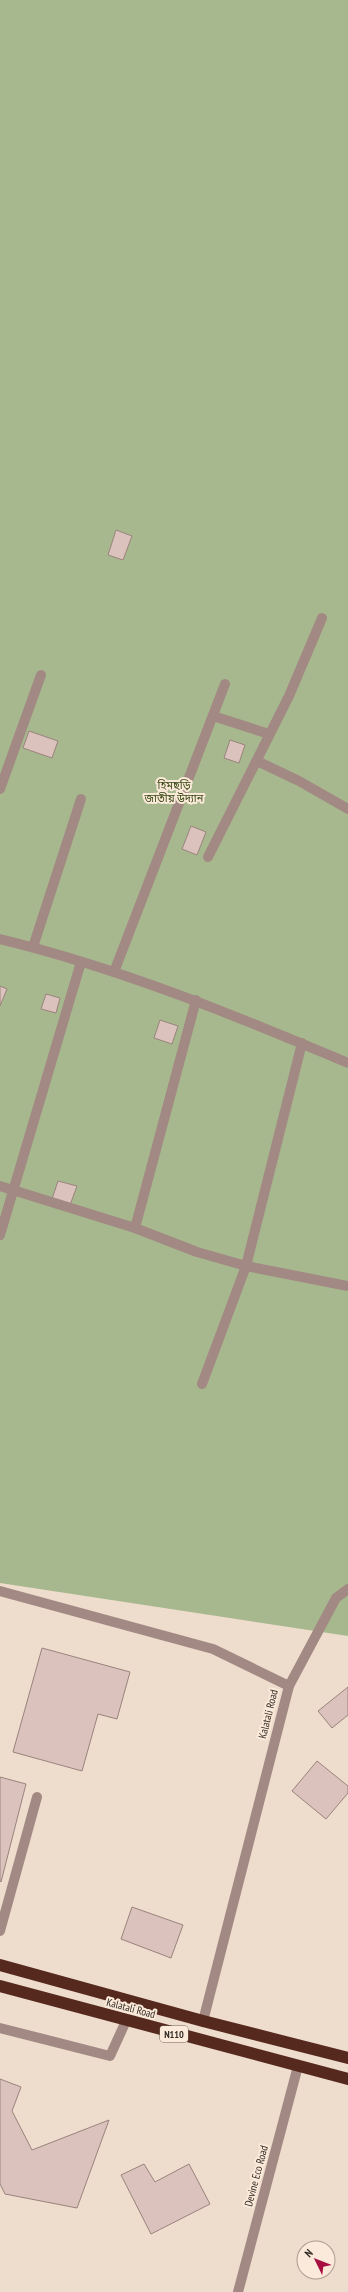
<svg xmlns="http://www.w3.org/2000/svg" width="348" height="2292" font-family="'PT Sans Narrow','Noto Sans Bengali',sans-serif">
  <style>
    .green { fill: #a7b88e }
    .building { fill: #dbc2bc; stroke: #9a837d }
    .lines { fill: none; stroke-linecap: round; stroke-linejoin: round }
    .minor { stroke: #a28983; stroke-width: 10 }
    .highway { stroke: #56291e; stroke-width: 12 }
    .labels { text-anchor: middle; stroke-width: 4; stroke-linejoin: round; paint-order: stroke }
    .shield { fill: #fbe9d9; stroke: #6f655c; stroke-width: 1 }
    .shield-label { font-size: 10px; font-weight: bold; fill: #332c26 }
    .park-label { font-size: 11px; fill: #384914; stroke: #fbe9d9 }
    .street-label { font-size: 11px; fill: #332c26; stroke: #fbe9d9 }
  </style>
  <rect width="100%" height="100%" fill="#eedccc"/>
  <path class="green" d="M0,0H348V1636L0,1583Z"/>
  <g class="building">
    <path d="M116,530L132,536L123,560L108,555Z"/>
    <path d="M29,731L58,741L52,758L23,748Z"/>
    <path d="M230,740L245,745L239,763L224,758Z"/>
    <path d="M191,826L206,832L197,855L182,849Z"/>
    <path d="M0,986L7,989L0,1006Z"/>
    <path d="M46,994L60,998L56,1013L41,1009Z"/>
    <path d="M160,1020L178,1026L172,1044L154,1038Z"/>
    <path d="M58,1181L77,1186L70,1205L52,1199Z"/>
    <path d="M42,1648L130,1672L117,1719L98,1714L82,1771L13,1752Z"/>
    <path d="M348,1687V1715L332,1728L318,1711Z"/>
    <path d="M317,1761L348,1786V1793L326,1819L292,1791Z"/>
    <path d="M0,1777L26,1784L1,1882L0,1881Z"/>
    <path d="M132,1907L183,1925L171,1958L121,1939Z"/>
    <path d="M0,2079L21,2087L12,2111L32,2150L109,2120L77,2208L5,2194L0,2184Z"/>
    <path d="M144,2164L155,2182L189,2164L210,2204L151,2234L121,2175Z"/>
  </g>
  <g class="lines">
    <g class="minor">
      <path d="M213,716L269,734"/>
      <path d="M257,761L299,781L348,809"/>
      <path d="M0,789L41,675"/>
      <path d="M208,857L289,696L322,618"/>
      <path d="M0,939C120,968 234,1015 348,1063"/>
      <path d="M33,947L81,799"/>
      <path d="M114,972L225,684"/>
      <path d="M0,1186L135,1228L197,1252L246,1266L348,1286"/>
      <path d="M135,1228L196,1000"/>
      <path d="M0,1235L81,962"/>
      <path d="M202,1384L246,1266L302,1043"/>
      <path d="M0,1591L213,1649L289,1686L203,2021"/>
      <path d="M289,1686L336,1598L348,1589"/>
      <path d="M0,1931L37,1797"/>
      <path d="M0,2028L110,2056L126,2021"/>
      <path d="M238,2292L298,2066"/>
    </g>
    <g class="highway">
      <path d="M0,1965L203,2021L348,2058"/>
      <path d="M0,1986L348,2079"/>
    </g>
  </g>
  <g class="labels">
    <rect class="shield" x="160" y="2026" width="28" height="16" rx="3"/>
    <g class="shield-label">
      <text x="174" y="2038">N110</text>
    </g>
    <g class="park-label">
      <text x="174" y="789">হিমছড়ি<tspan x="174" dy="13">জাতীয় উদ্যান</tspan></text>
    </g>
    <g class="street-label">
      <text transform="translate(268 1714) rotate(-76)" y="4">Kalatali Road</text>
      <text transform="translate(131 2008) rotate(15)" y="4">Kalatali Road</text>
      <text transform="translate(256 2176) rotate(-75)" y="4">Devine Eco Road</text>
    </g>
  </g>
  <g transform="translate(316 2260) rotate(313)"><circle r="19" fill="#fbe9d9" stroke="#ab9d91"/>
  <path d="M0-3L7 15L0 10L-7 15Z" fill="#a70f42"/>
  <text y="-6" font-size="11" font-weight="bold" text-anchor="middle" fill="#332c26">N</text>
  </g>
</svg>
